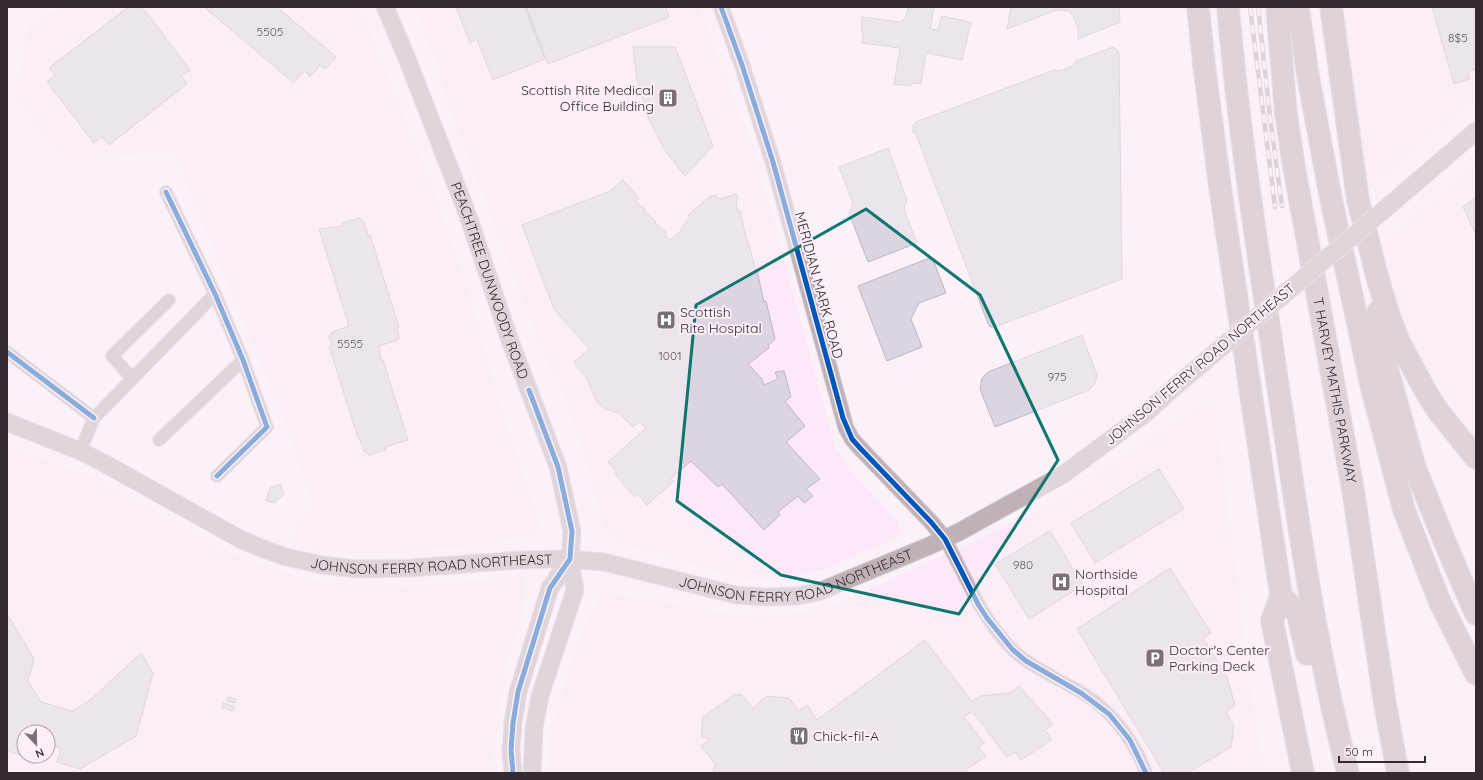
<svg xmlns="http://www.w3.org/2000/svg" width="1483" height="780" font-family="Quicksand,sans-serif">
  <style>
    .built { fill: #fce8f8; fill-rule: evenodd }
    .building { fill: #ddd4e1; stroke: #bcb6be }
    .lines { fill: none; stroke-linecap: round; stroke-linejoin: round }
    .minor-casing { stroke: #d6cfd4; stroke-width: 14 }
    .tertiary-casing { stroke: #d6cfd4; stroke-width: 17 }
    .secondary-casing { stroke: #d6cfd4; stroke-width: 19 }
    .motorway-casing { stroke: #d6cfd4; stroke-width: 24 }
    .minor { stroke: #c1b2b7; stroke-width: 12 }
    .tertiary { stroke: #c1b2b7; stroke-width: 15 }
    .secondary { stroke: #c0b1b7; stroke-width: 17 }
    .motorway { stroke: #beadb4; stroke-width: 22 }
    .rail-casing { stroke: #b9aeb4; stroke-width: 4.5 }
    .rail { stroke: #fdeffa; stroke-width: 3; stroke-dasharray: 9; stroke-linecap: butt }
    .secondary-bridge-casing { stroke: #d6cfd4; stroke-width: 19; stroke-linecap: butt }
    .secondary-bridge { stroke: #c0b1b7; stroke-width: 17 }
    .cycleway-casing { stroke: #fdeffa; stroke-width: 8 }
    .cycleway { stroke: #0057b8; stroke-width: 5 }
    .marked { fill: none; stroke: #0f766e; stroke-width: 3; stroke-linejoin: round }
    .labels { text-anchor: middle; stroke-width: 4; stroke-linejoin: round; paint-order: stroke }
    .number-label { font-size: 12px; fill: #5e555e }
    .poi-label { font-size: 14px; fill: #342b32; stroke: #fdeffa; text-anchor: start }
    .street-label { font-size: 14px; fill: #342b32; stroke: #fdeffa }
  </style>
  <rect width="100%" height="100%" fill="#faf2f8"/>
  <g class="built">
    <path d="M64,7H360L429,178L469,291L494,384L541,531L489,545L373,553H330L286,541L313,505L288,430L173,151L68,162L13,99L30,22Z"/>
    <path d="M415,7H699L754,151L835,447L849,469L898,522L900,529L898,535L894,539L830,567L788,579L748,581L610,540L605,532L583,450L559,382L544,355L445,95L441,74Z"/>
    <path d="M1345,7H1476V98L1363,194L1350,108Z"/>
    <path d="M1476,164V440L1472,436L1416,351L1397,315L1372,252Z"/>
    <path d="M1213,395L1256,729L1266,773H548L549,738L581,632L602,592L761,619L833,606L966,545L1066,496Z"/>
    <path d="M7,443L29,454L96,477L230,553L278,571L338,586L409,587L525,575V604L504,674L493,757L495,773H7ZM24,732H48V756H24Z"/>
  </g>
  <g class="building">
    <path d="M128,7L143,8L190,70L181,76L187,84L109,145L102,137L94,143L47,82L55,76L49,68Z"/>
    <path d="M204,7H277L336,57L325,69L320,65L310,77L304,71L294,83Z"/>
    <path d="M456,7H525L545,59L493,80L477,39L470,43Z"/>
    <path d="M526,7H666L669,17L548,64Z"/>
    <path d="M908,7H934L930,29L938,30L942,16L971,22L962,60L926,53L921,84L913,83L910,86L894,84L900,48L862,43L863,33L861,29L862,17L900,22L906,17Z"/>
    <path d="M1011,7H1119L1120,22L1078,39V28L1073,16L1068,11L1062,10L1054,11L1007,29Z"/>
    <path d="M1432,7H1476V69L1468,72L1470,79L1454,84Z"/>
    <path d="M633,47H675L713,146L685,176L664,149L647,115L637,81Z"/>
    <path d="M1113,47L1118,51L1119,56L1122,279L995,327H991L989,326L915,132H913V126L916,122L1054,70L1060,71L1072,66L1076,61Z"/>
    <path d="M888,148L907,200L904,209L917,243L868,262L849,213L853,203L839,167Z"/>
    <path d="M623,180L639,198L636,202L645,209L644,211L656,222L655,223L667,233L665,235L670,240L682,230L681,228L690,218L688,215L709,197L715,195L719,199L737,194V203L736,204L738,212L740,211L747,241H748L755,268L756,272L757,271L764,302L766,301L775,339L768,346L769,348L748,364L761,378L764,385L778,379L775,372L784,371L791,397L785,401L805,426L786,442L820,479L806,489L813,496L804,503L798,496L778,512L780,515L764,530L722,484L718,487L691,461L670,479L674,481L647,505L638,494L634,497L615,474L617,472L608,462L646,428L640,421L633,427L619,413L605,409L597,402L587,379L574,362L589,349L554,309L522,225L610,191Z"/>
    <path d="M1476,197V235L1463,207Z"/>
    <path d="M359,218L364,222L368,236L370,235L399,327H397L399,337L398,339L395,341L379,346L381,360H383L408,440L385,447L386,450L369,455L364,451L359,438H358L329,346L332,345L329,336L332,332L349,326L319,229L343,226L342,223Z"/>
    <path d="M932,257L946,293L919,303L911,319L922,347L887,361L858,286Z"/>
    <path d="M1082,335L1097,375L1095,383L1089,390L995,427L980,389L982,378L988,372Z"/>
    <path d="M1159,469L1184,509L1095,563L1071,523Z"/>
    <path d="M280,484L284,494L275,503L266,501L270,488Z"/>
    <path d="M1050,531L1083,585L1029,619L995,564Z"/>
    <path d="M1170,568L1211,633L1203,638L1227,677L1235,705L1226,712L1234,726L1231,747L1188,773H1164L1077,629Z"/>
    <path d="M9,617L34,659L28,681L41,702L72,711L89,701L141,653L153,673L136,736L80,769L57,762L61,748L48,745V732H24V756L7,751V618Z"/>
    <path d="M925,640L972,702L980,696L1010,693L1019,686L1053,724L1045,730L1052,740L1021,760L1015,752L1007,757L972,711L964,717L984,743L978,747L986,756L966,770L968,773H713L715,764L701,746L710,739L701,737L703,717L735,694L742,695L753,708L767,696L789,698L799,711L807,705L817,720Z"/>
    <path d="M228,697L236,699L235,703L227,701Z"/>
    <path d="M223,703L235,707L233,711L222,708Z"/>
  </g>
  <g class="lines">
    <g class="minor-casing">
      <g id="minor">
        <path d="M166,192L215,294L243,360L267,427L217,476"/>
        <path d="M7,352L94,418"/>
        <path d="M132,378L112,356L169,300"/>
        <path d="M159,440L243,360"/>
        <path d="M80,451L94,418L215,294"/>
        <path d="M945,539C966,577 981,618 1013,650C1026,663 1043,671 1059,680C1072,687 1086,694 1098,704C1119,721 1137,747 1146,773"/>
      </g>
    </g>
    <g class="tertiary-casing">
      <path id="tertiary" d="M721,7L742,65L773,162L846,428L852,439L860,448L931,522L945,539"/>
    </g>
    <g class="secondary-casing">
      <g id="secondary">
        <path id="s1" d="M385,7L406,56L467,213L509,338L558,467L572,531L570,559L575,590L540,696L534,728L532,773"/>
        <path d="M1392,203L1476,131"/>
        <path id="s2" d="M7,422L80,451L102,462L240,539L261,548L286,557L322,565L358,569L411,568L520,560L570,559L604,562L736,595L767,597L798,596L818,592L929,546L959,532L1064,474L1146,413L1177,385"/>
        <path d="M513,773L511,750L513,723L518,692L550,588L570,559"/>
      </g>
    </g>
    <g class="motorway-casing">
      <g id="motorway">
        <path d="M1198,7L1204,65L1220,187L1281,595L1272,621L1303,773"/>
        <path d="M1228,7C1239,134 1259,260 1278,386C1297,515 1315,646 1348,773"/>
        <path id="s3" d="M1277,7L1286,114L1294,167L1353,490L1385,704L1398,773"/>
        <path d="M1298,7L1308,76L1331,199L1372,389L1404,510L1439,600L1476,674"/>
        <path d="M1331,7L1358,200L1377,276L1388,313L1399,342L1426,392L1438,411L1476,458"/>
        <path d="M1378,312L1386,365L1415,468L1449,552L1476,614"/>
        <path d="M1281,595L1298,614L1307,654"/>
      </g>
    </g>
    <use href="#minor" class="minor"/>
    <use href="#tertiary" class="tertiary"/>
    <use href="#secondary" class="secondary"/>
    <use href="#motorway" class="motorway"/>
    <g class="rail-casing">
      <g id="rail">
        <path d="M1250,7L1275,207"/>
        <path d="M1258,7L1270,117L1282,206"/>
      </g>
    </g>
    <use href="#rail" class="rail"/>
    <g class="secondary-bridge-casing">
      <path id="secondary-bridge" d="M1177,385L1392,203"/>
    </g>
    <use href="#secondary-bridge" class="secondary-bridge"/>
    <g class="cycleway-casing">
      <g id="cycleway">
        <path d="M721,7L742,65L773,162L843,418L852,439L860,448L931,522L945,539L978,604L987,618L1012,649L1026,661L1081,693L1109,714L1130,740L1146,773"/>
        <path d="M166,192L215,294L243,360L267,427L217,476"/>
        <path d="M7,352L94,418"/>
        <path d="M513,773L511,750L513,723L518,692L550,588L570,559L572,531L558,467L529,390"/>
      </g>
    </g>
    <use href="#cycleway" class="cycleway"/>
  </g>
  <path d="M0 0H1483V780H0ZM866,209L980,295L1058,460L959,614L781,575L677,501L696,305Z" fill="#faf2f8" fill-opacity=".55" fill-rule="evenodd"/>
  <path class="marked" d="M866,209L980,295L1058,460L959,614L781,575L677,501L696,305Z"/>
  <defs>
    <g id="building-square" transform="scale(1)"><rect x="-9" y="-9" width="18" height="18" rx="4" fill="#797177" stroke="#fdeffa"/><path d="M-4-6H4V6H1V3H-1V6H-4ZM-2.5-4.3h1.7v1.8h-1.7ZM.8-4.3h1.7v1.8H.8ZM-2.5-1h1.7V.8h-1.7ZM.8-1h1.7V.8H.8Z" fill="#fff"/></g>
    <g id="hospital-square" transform="scale(1)"><rect x="-9" y="-9" width="18" height="18" rx="4" fill="#797177" stroke="#fdeffa"/><path d="M-5-5h3v3.5h4V-5h3V5h-3V1.5h-4V5h-3Z" fill="#fff"/></g>
    <g id="parking-square" transform="scale(1)"><rect x="-9" y="-9" width="18" height="18" rx="4" fill="#797177" stroke="#fdeffa"/><path d="M-3.5-5.5H1a3.5 3.5 0 0 1 0 7H-1V5.5H-3.5ZM-1-3.4V-.6H.8a1.4 1.4 0 0 0 0-2.8Z" fill="#fff"/></g>
    <g id="restaurant-square" transform="scale(1)"><rect x="-9" y="-9" width="18" height="18" rx="4" fill="#797177" stroke="#fdeffa"/><path d="M-5-6h1v4h1v-4h1v4h1v-4h1v5L-1.5 .5V6h-2V.5L-5-1ZM5-6V6H3V1.5H1.5Q1.5-4 5-6Z" fill="#fff"/></g>
  </defs>
  <g fill-rule="evenodd">
    <use href="#building-square" x="668" y="98"/>
    <use href="#hospital-square" x="666" y="320"/>
    <use href="#hospital-square" x="1061" y="582"/>
    <use href="#parking-square" x="1155" y="658"/>
    <use href="#restaurant-square" x="799" y="736"/>
  </g>
  <g class="labels">
    <g class="number-label">
      <text x="270" y="36">5505</text>
      <text x="1458" y="42">8$5</text>
      <text x="350" y="348">5555</text>
      <text x="670" y="360">1001</text>
      <text x="1057" y="381">975</text>
      <text x="1023" y="569">980</text>
    </g>
    <g class="poi-label">
      <text x="654" y="95" text-anchor="end">Scottish Rite Medical<tspan x="654" dy="16">Office Building</tspan></text>
      <text x="680" y="317">Scottish<tspan x="680" dy="16">Rite Hospital</tspan></text>
      <text x="1075" y="579">Northside<tspan x="1075" dy="16">Hospital</tspan></text>
      <text x="1169" y="655">Doctor's Center<tspan x="1169" dy="16">Parking Deck</tspan></text>
      <text x="813" y="741">Chick-fil-A</text>
    </g>
    <g class="street-label">
      <text dy="5" stroke="none"><textPath href="#s1" startOffset="293">PEACHTREE DUNWOODY ROAD</textPath></text>
      <text transform="translate(819 285) rotate(75)" y="5">MERIDIAN MARK ROAD</text>
      <text transform="translate(1200 364) rotate(-40)" y="5">JOHNSON FERRY ROAD NORTHEAST</text>
      <text dy="5" stroke="none"><textPath href="#s3" startOffset="388">T HARVEY MATHIS PARKWAY</textPath></text>
      <text dy="5" stroke="none"><textPath href="#s2" startOffset="457">JOHNSON FERRY ROAD NORTHEAST</textPath></text>
      <text dy="5" stroke="none"><textPath href="#s2" startOffset="829">JOHNSON FERRY ROAD NORTHEAST</textPath></text>
    </g>
  </g>
  <rect width="1483" height="780" fill="none" stroke="#342b32" stroke-width="16"/>
  <g transform="translate(36 744) rotate(158)"><circle r="19" fill="#fdeffa" stroke="#ada1aa"/>
  <path d="M0-3L7 15L0 10L-7 15Z" fill="#797177"/>
  <text y="-6" font-size="11" font-weight="bold" text-anchor="middle" fill="#342b32">N</text>
  </g>
  <path d="M1339 756v6h86v-6" fill="none" stroke="#342b32" stroke-width="2"/>
  <text x="1345" y="756" font-size="12" fill="#342b32" stroke="#fdeffa" stroke-width="3" paint-order="stroke">50 m</text>
</svg>
